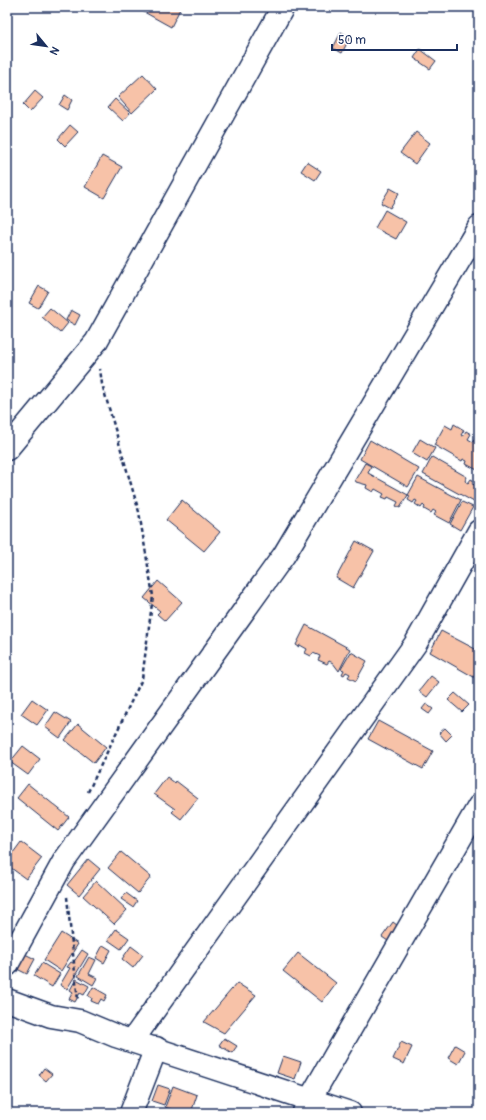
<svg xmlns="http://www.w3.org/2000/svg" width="486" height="1120" font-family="Pangolin,sans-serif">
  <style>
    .building { fill: #f7c2a8; stroke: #1b2f5e }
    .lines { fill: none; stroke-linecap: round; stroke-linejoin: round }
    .minor-casing { stroke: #1b2f5e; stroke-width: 25 }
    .path { stroke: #1b2f5e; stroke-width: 2.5; stroke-dasharray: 4 3; stroke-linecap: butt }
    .minor { stroke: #fff; stroke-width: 22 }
  </style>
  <rect width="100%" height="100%" fill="#fff"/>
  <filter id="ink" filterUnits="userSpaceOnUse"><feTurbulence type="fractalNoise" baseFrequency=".025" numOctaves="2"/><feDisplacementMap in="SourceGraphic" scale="8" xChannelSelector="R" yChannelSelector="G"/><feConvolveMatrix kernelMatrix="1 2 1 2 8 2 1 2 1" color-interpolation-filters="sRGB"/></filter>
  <g filter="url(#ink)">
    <g class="building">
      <path d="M135,7H176L180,9L171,27Z"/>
      <path d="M341,32L350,37L342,53L333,48Z"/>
      <path d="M420,49L436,61L430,69L414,58Z"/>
      <path d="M143,74L157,89L132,113L118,97Z"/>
      <path d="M35,91L43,98L30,112L23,105Z"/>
      <path d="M65,95L72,100L67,110L59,105Z"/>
      <path d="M115,99L130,113L123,121L108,107Z"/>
      <path d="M70,125L78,132L65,146L58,139Z"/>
      <path d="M416,132L430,143L415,164L400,153Z"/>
      <path d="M102,156L122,167L104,198L85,187Z"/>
      <path d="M307,162L321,171L315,180L301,171Z"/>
      <path d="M390,188L399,193L390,208L381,203Z"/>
      <path d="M385,210L406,222L396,239L375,228Z"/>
      <path d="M39,286L48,291L38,308L29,303Z"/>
      <path d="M50,308L68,323L60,333L42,317Z"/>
      <path d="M71,310L80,315L75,325L66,320Z"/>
      <path d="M454,424L464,430L461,435L463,436L466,431L471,434L468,439L473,442L476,437L479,438V471L466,464L467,461L463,459L462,461L434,445L445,425L452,429Z"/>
      <path d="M420,439L435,448L427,462L412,453Z"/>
      <path d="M370,440L419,469L408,487L360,459Z"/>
      <path d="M432,457L467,477L465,481L468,483L471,479L473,480L472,484L475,485L477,482L479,483V493L474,502L423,474Z"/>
      <path d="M365,463L371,466L368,473L408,495L400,508L396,506L398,502L388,497L387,499L382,497L384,494L375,489L373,492L366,488L367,485L356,482L355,480Z"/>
      <path d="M418,477L461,500L449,523L434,515L436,512L433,510L431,513L424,509L425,507L423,505L421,508L415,504L417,501L415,500L413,503L408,500L410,496L408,495Z"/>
      <path d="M182,500L220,532L204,551L166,520Z"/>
      <path d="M462,502L473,507L460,530L450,524Z"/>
      <path d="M356,541L374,551L353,588L336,578Z"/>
      <path d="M158,581L182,602L165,621L157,614L160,611L144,598Z"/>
      <path d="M306,625L350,649L339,671L333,663L329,661L327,664L318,660L320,656L313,653L311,656L305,653L307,649L300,645L299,647L296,645Z"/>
      <path d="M441,631L479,651V680L430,652Z"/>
      <path d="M351,652L367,661L356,681L348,677L350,674L346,672L344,675L342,674L344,670L341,669Z"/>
      <path d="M431,676L439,682L427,697L419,691Z"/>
      <path d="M455,693L469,705L462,712L448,700Z"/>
      <path d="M32,699L48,710L37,725L21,714Z"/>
      <path d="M426,704L433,709L429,714L422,709Z"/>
      <path d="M55,712L71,722L60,738L45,727Z"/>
      <path d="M378,721L433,751L423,769L368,739Z"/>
      <path d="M78,724L106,747L94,763L65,740Z"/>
      <path d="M445,728L452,735L446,741L439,733Z"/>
      <path d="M23,746L40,759L28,775L10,762Z"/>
      <path d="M167,777L175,783L176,781L198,798L181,819L172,812L175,809L154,794Z"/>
      <path d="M28,784L69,817L58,831L17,798Z"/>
      <path d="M21,842L42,858L26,879L7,865V861Z"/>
      <path d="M121,852L151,877L138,893L108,868Z"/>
      <path d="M88,859L100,869L79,895L67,885Z"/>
      <path d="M96,881L127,910L114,924L83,896Z"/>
      <path d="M126,893L137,901L133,907L121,899Z"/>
      <path d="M393,922L402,929L391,943L382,937Z"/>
      <path d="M116,929L129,938L121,949L108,940Z"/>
      <path d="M61,933L78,944L61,971L44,960Z"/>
      <path d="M103,945L111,950L104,963L96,958Z"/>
      <path d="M131,946L143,955L133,968L122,959Z"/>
      <path d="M17,950L35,959L27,974L9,965Z"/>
      <path d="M82,950L88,954L67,989L60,985L70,968L67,967L71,962L73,963Z"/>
      <path d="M298,953L336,983L322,1002L283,971Z"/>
      <path d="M89,957L96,960L89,974L97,978L93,985L78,976Z"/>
      <path d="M42,963L60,974L52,987L34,976Z"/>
      <path d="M76,979L89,986L84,995L80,993L75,1002L69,999L73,992L70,990Z"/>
      <path d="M237,983L256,995L224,1033L204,1022Z"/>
      <path d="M93,987L107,995L104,1001L101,999L98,1004L91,1001L92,998L88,996Z"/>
      <path d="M224,1038L237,1046L232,1053L219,1045Z"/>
      <path d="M401,1042L412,1047L404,1064L393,1059Z"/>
      <path d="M455,1045L465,1051L458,1064L448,1058Z"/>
      <path d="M283,1056L301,1062L295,1079L277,1073Z"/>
      <path d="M44,1068L52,1074L46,1081L39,1075Z"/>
      <path d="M158,1085L170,1089L164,1105L152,1101Z"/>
      <path d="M173,1086L197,1095L191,1113H181L165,1107Z"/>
    </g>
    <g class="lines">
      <g class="minor-casing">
        <g id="minor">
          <path d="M7,449L96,342L283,7"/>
          <path d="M7,965L64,861L284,555L479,227"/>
          <path d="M7,1000L51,1016L80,1021L116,1036L350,1113"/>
          <path d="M132,1041L416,643L479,531"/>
          <path d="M304,1112L310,1099L479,806"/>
          <path d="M131,1113L156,1048"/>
        </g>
      </g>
      <g class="path">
        <path d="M88,792L142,679L153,596L139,512L102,384L100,369"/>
        <path d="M67,897L78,1001"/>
      </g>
      <use href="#minor" class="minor"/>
    </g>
  </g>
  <rect width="486" height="1120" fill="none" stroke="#fff" stroke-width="24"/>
  <rect x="12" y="12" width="462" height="1096" fill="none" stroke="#1b2f5e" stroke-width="1.5" filter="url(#ink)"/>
  <g transform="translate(46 46) rotate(119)" stroke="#ffffff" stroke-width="3" paint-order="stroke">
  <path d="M0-3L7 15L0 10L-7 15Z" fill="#1b2f5e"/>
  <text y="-6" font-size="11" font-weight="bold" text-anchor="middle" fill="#1b2f5e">N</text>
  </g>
  <path d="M332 44v6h125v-6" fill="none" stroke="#1b2f5e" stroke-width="2"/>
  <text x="338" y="44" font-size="12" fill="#1b2f5e" stroke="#ffffff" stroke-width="3" paint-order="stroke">50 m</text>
</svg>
